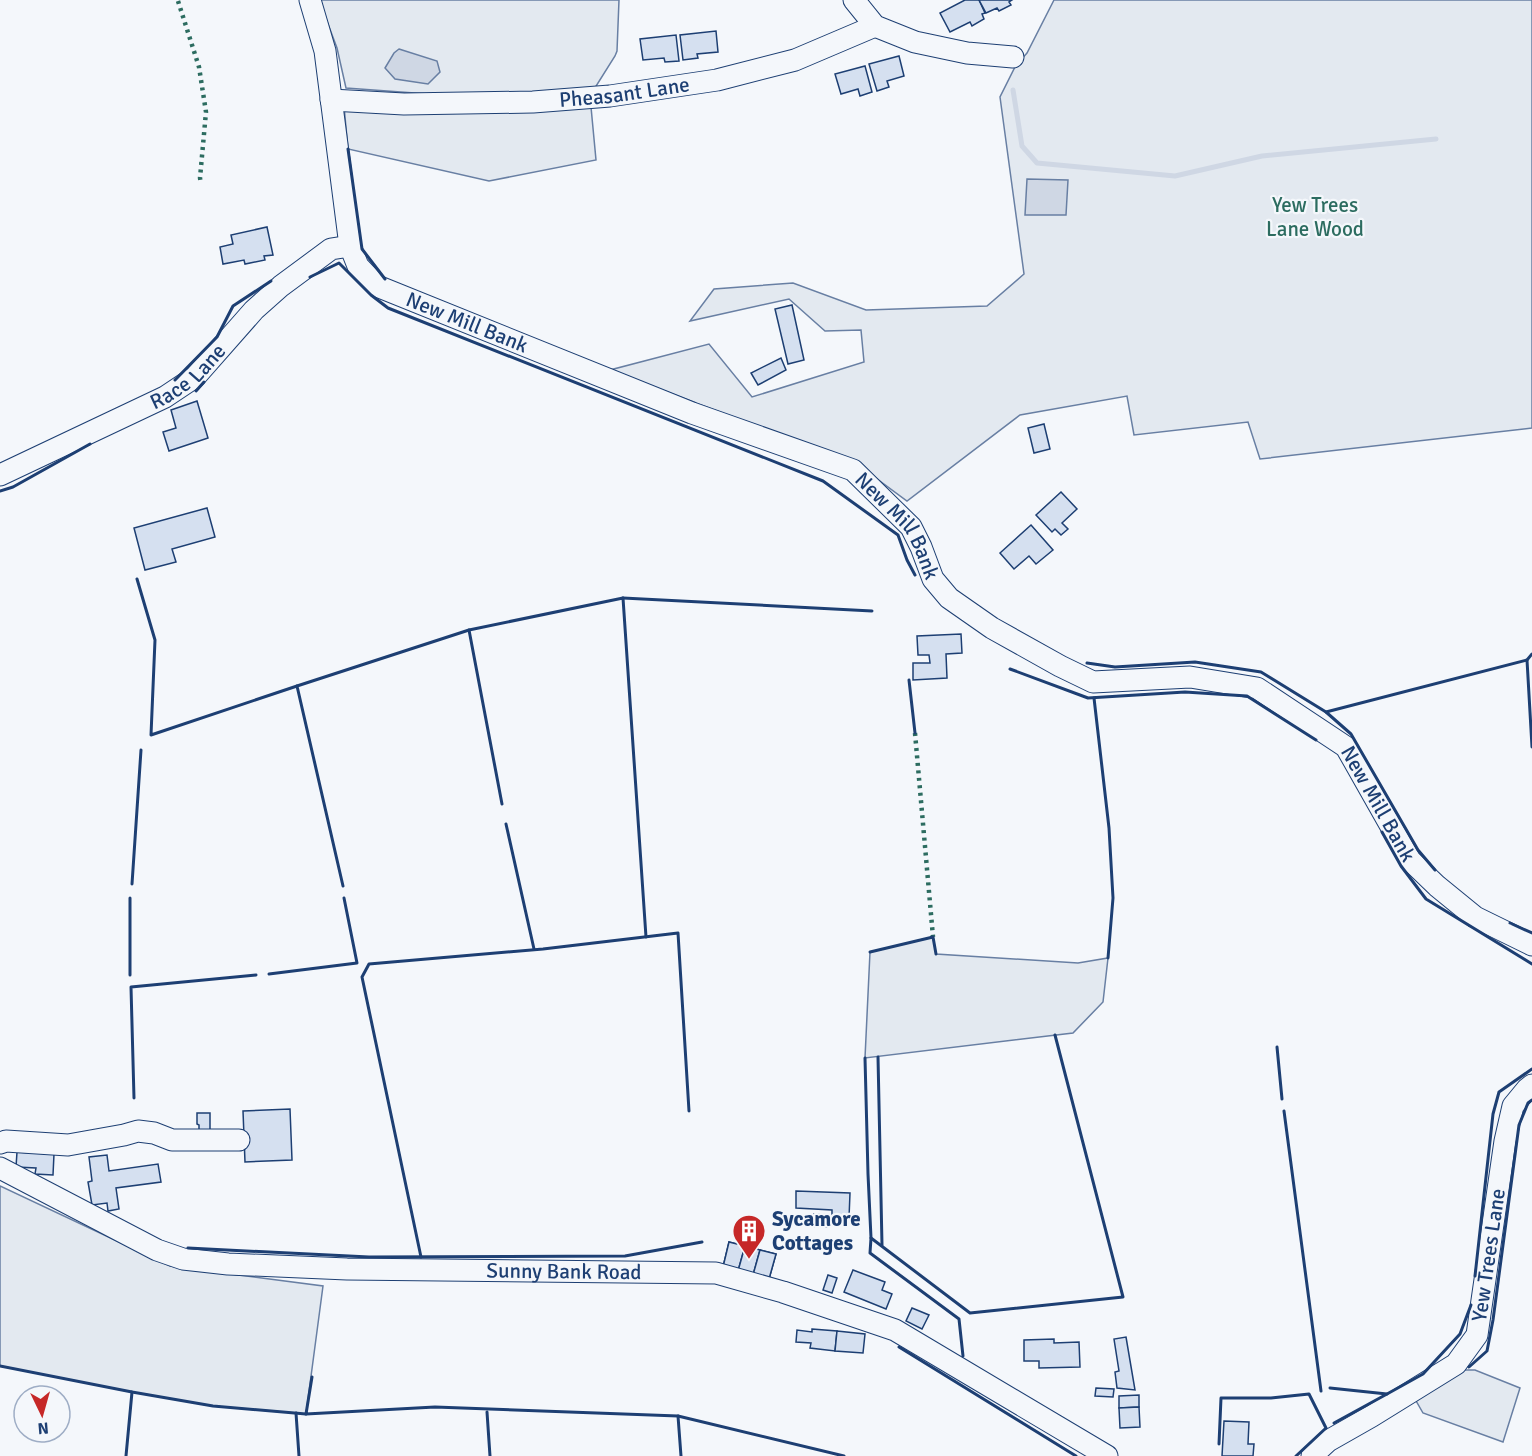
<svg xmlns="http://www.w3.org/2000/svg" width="1532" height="1456" font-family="Signika,sans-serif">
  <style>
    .green { fill: #e3e9f0; stroke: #687fa3; stroke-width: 1.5 }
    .water { fill: #cfd7e4; stroke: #687fa3; stroke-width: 1.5 }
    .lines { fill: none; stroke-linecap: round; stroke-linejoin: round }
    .stream { stroke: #cfd7e4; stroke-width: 5 }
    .building { fill: #d5e0f0; stroke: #1d3f73; stroke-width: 1.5 }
    .minor-casing { stroke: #1d3f73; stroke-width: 23 }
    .minor { stroke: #f4f7fb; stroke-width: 21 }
    .hedge { stroke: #2c6c60; stroke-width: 4.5; stroke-dasharray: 3 4.5; stroke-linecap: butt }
    .wall { stroke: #1d3f73; stroke-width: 3 }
    .labels { text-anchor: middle; stroke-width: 4.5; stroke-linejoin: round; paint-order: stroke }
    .street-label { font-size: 21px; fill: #1d3f73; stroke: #f4f7fb }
    .park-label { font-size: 21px; fill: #2c6c60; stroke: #f4f7fb }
    .poi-label { font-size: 21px; font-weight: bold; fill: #1d3f73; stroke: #f4f7fb; text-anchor: start }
  </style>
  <rect width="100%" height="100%" fill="#f4f7fb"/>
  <g class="green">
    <path d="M319,0H619L617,51L615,56L593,91L442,95L346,88L337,48Z"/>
    <path d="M1054,0H1532V428L1260,459L1248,422L1134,435L1127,396L1020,415L907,501L858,465L610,370L709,344L752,397L864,362L861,330L825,331L789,299L690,321L714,289L793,283L866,310L987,306L1024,274L1000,97L1016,65L1027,53Z"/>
    <path d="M344,106L591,107L596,160L489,181L348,149Z"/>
    <path d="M933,937L936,954L1078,963L1108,958L1103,1002L1073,1033L865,1058L870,952Z"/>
    <path d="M0,1186L170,1266L323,1286L306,1414L213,1406L132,1392L0,1366Z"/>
    <path d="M1462,1370H1475L1520,1388L1503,1442L1423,1413L1415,1399Z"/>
  </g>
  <g class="water">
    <path d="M399,49L437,61L440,72L428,84L395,79L385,68L394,53Z"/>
    <path d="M1027,179L1068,180L1066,215H1025Z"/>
  </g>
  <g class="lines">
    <path class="stream" d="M1013,90L1022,146L1037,163L1175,176L1262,156L1436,139"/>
  </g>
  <g class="building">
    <path d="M965,0H979L985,13L982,14L984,19L972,26L970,22L950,32L940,13Z"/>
    <path d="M979,0H1012L1009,2L1011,5L999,11L997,8L986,13Z"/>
    <path d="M716,31L718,52L697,54L698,58L683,60L680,35Z"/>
    <path d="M676,35L679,61L665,62L664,58L643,60L640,39Z"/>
    <path d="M899,56L904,76L887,81L889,87L877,91L869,64Z"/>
    <path d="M865,66L872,92L860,96L858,89L841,94L835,74Z"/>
    <path d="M267,227L273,255L264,256L265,260L245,264L244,260L223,264L220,247L233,244L231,235Z"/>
    <path d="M792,305L804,360L788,364L775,309Z"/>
    <path d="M781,358L786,370L758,385L751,373Z"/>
    <path d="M197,401L208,438L169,451L163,432L176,428L171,410Z"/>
    <path d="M1044,424L1050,449L1034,453L1028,428Z"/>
    <path d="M1061,492L1077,509L1062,523L1068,529L1061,535L1055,529L1052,532L1036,515Z"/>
    <path d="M207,508L215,537L172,549L176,562L145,570L134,528Z"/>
    <path d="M1031,525L1053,550L1036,564L1029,556L1014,569L1000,553Z"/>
    <path d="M961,634L962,653L946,654L947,678L913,680V663H930L929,655H918L917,636Z"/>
    <path d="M290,1109L292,1160L245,1162L243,1111Z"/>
    <path d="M197,1113H210V1133H199V1125L197,1124Z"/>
    <path d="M17,1152L54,1154L53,1175L35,1174L36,1168L16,1167Z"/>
    <path d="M107,1155L109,1171L158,1164L161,1182L116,1188L119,1209L108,1211L107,1203L92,1205L88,1182L92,1181L89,1157Z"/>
    <path d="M796,1191L850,1193L849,1218H832V1210L796,1208Z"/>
    <path d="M814,1214L829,1215V1227H813Z"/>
    <path d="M729,1242L776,1254L769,1279L723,1267Z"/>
    <path d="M729,1242L745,1246L738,1271L723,1267Z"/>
    <path d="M745,1246L760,1250L753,1275L738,1271Z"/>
    <path d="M760,1250L776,1254L769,1279L753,1275Z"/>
    <path d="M853,1270L885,1282L882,1290L892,1294L886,1309L844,1292Z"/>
    <path d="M828,1275L837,1278L832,1293L823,1290Z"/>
    <path d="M912,1308L929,1315L922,1329L906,1321Z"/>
    <path d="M812,1329L837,1331L835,1351L810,1348L811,1343L796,1342L797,1330L812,1332Z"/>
    <path d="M837,1331L865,1334L863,1353L835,1351Z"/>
    <path d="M1126,1337L1135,1390L1117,1388L1115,1372L1119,1371L1114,1339Z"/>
    <path d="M1054,1339V1343L1079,1342L1080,1367L1039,1368V1361H1024V1340Z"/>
    <path d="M1096,1388L1114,1389L1113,1397L1095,1396Z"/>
    <path d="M1139,1395V1407L1119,1408V1396Z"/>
    <path d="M1139,1407L1140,1427L1120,1428L1119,1408Z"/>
    <path d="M1224,1421L1249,1422L1248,1444H1254L1253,1456H1222Z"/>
  </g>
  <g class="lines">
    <g class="minor-casing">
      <g id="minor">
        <path id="s1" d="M310,0L325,51L350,246L358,266L377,286L692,413L853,470L911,527L921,547L933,579L949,598L992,628L1060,666L1093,682L1190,677L1257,688L1346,747L1410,860L1437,886L1475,917L1532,945"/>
        <path d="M854,0L875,26L915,42L967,53L1013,57"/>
        <path id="s2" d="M331,100L404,104L533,102L610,96L717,80L795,60L875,26"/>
        <path id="s3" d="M0,475L165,397L195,377L254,310L281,286L331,249L350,246"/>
        <path d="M0,1143L6,1141L68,1145L124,1135L138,1131L154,1133L172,1140H239"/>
        <path id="s4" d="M0,1168L157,1250L183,1259L228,1264L347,1269L716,1273L783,1292L895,1330L1107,1456"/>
        <path id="s5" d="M1312,1456L1328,1441L1372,1416L1456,1364L1477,1335L1505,1141L1513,1106L1527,1089L1532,1085"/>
      </g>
    </g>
    <use href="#minor" class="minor"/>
    <g class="hedge">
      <path d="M178,1L199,67L206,112L200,178L201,184"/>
      <path d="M915,733L933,937"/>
    </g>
    <g class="wall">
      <path d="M348,149L362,249L385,279"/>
      <path d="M310,277L339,263L371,295L388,308L823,481L898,535L907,560L915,575"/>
      <path d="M175,380L217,337L233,306L271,281"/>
      <path d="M196,391L204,382"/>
      <path d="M0,491L13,487L90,444"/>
      <path d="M137,579L155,640L151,735L297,686"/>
      <path d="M623,598L872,611"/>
      <path d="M1527,660L1532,747"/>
      <path d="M1087,663L1115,667L1195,662L1261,672L1326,712L1527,660L1532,654"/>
      <path d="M1010,669L1088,698L1185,692L1247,696L1316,740"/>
      <path d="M909,680L915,733"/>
      <path d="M1094,698L1109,828L1113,898L1108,958"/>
      <path d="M1326,712L1351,734L1418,850L1435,870"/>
      <path d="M502,804L469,630L623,598L646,937"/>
      <path d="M506,824L534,949"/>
      <path d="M1382,832L1401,866L1426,899L1532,964"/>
      <path d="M132,884L141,750"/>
      <path d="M343,886L297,686L469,630"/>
      <path d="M1510,923L1532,933"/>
      <path d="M870,952L933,937L936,954"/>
      <path d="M269,974L357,963L344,898"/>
      <path d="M130,975V898"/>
      <path d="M1277,1047L1282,1099"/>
      <path d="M878,1057L882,1245"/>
      <path d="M865,1058L868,1174L871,1238L870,1253L959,1319L963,1356"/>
      <path d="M134,1098L131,987L256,975"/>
      <path d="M1284,1111L1321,1391"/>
      <path d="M871,1238L970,1313L1123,1297L1055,1035"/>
      <path d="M188,1248L369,1257L625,1256L702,1242"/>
      <path d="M421,1257L362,977L369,964L543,949L678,933L689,1111"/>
      <path d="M1475,1276L1493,1114L1499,1092L1532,1069"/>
      <path d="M899,1347L1076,1456"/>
      <path d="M0,1366L132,1392L213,1406L306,1414"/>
      <path d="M1469,1367L1487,1351L1493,1320L1519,1125L1528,1103L1532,1100"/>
      <path d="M312,1377L306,1414L435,1407L678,1416L844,1456"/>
      <path d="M1330,1388L1387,1394L1423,1374L1460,1334L1471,1305"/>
      <path d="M487,1412L490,1456"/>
      <path d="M296,1413L299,1456"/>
      <path d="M678,1416L681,1456"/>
      <path d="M1334,1423L1387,1394"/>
      <path d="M1219,1444L1221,1398H1271L1309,1394L1326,1428L1296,1456"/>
      <path d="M126,1456L132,1392"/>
    </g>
  </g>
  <defs>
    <g id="building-pin" transform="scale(1.725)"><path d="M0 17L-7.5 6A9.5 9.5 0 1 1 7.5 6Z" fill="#c62828" stroke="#f4f7fb"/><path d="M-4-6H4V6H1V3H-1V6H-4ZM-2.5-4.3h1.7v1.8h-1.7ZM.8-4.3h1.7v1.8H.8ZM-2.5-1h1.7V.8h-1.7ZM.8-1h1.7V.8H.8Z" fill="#fff"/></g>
  </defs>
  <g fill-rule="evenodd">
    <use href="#building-pin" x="749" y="1231"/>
  </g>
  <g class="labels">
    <g class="street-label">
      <text dy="7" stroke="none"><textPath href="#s2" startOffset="294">Pheasant Lane</textPath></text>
      <text dy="7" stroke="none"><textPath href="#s1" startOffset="396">New Mill Bank</textPath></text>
      <text dy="7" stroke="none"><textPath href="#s3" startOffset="213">Race Lane</textPath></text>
      <text dy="7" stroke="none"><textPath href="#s1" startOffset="882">New Mill Bank</textPath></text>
      <text dy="7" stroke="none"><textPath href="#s1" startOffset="1476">New Mill Bank</textPath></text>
      <text dy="7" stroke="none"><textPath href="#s5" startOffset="288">Yew Trees Lane</textPath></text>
      <text dy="7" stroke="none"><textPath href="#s4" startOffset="586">Sunny Bank Road</textPath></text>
    </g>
    <g class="park-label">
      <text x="1315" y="212">Yew Trees<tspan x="1315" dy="24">Lane Wood</tspan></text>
    </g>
    <g class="poi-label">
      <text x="772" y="1226">Sycamore<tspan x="772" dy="24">Cottages</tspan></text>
    </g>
  </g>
  <g transform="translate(42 1414) rotate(175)"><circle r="28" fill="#f4f7fb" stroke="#9eadc5" stroke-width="1.5"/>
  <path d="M0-4.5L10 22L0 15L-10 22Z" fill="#c62828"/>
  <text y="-9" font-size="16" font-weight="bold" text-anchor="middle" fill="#1d3f73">N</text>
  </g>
</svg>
